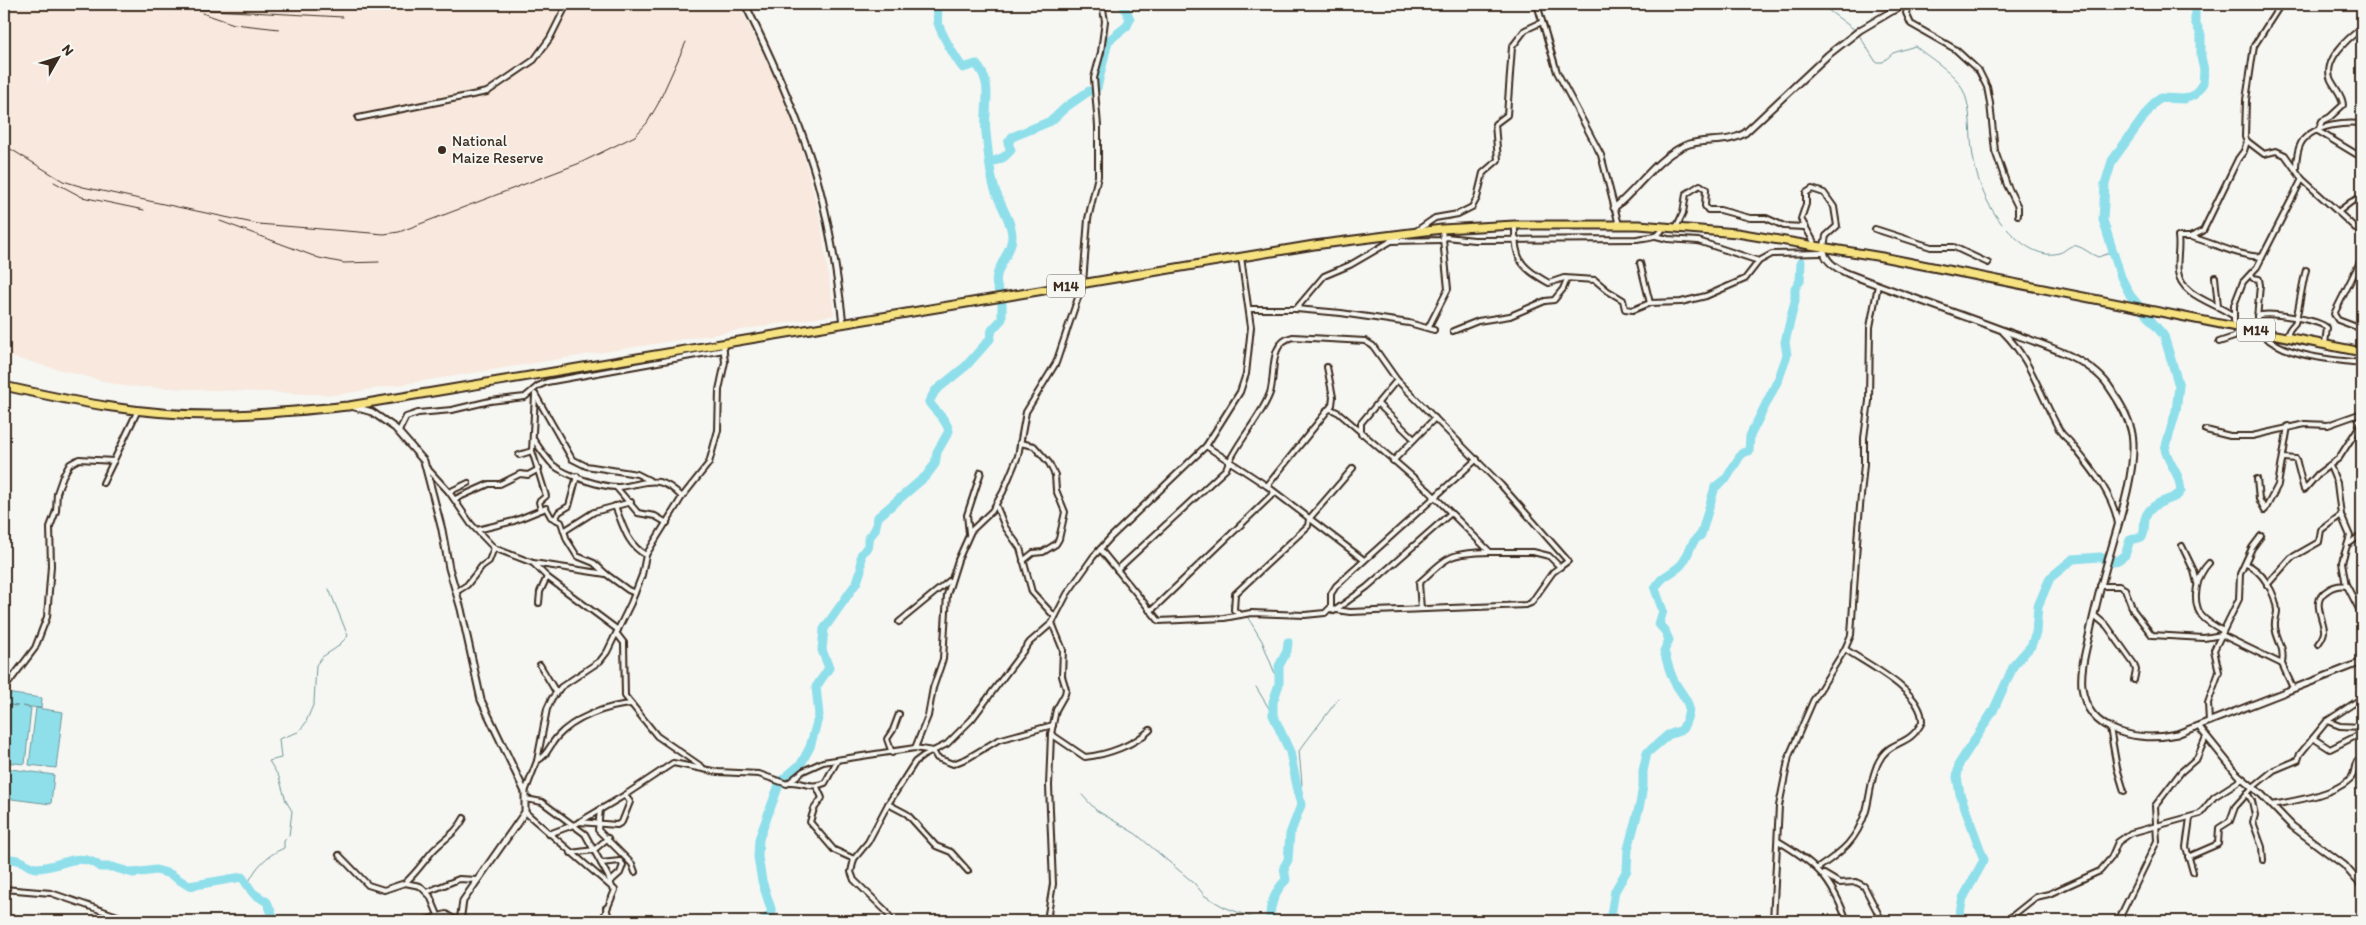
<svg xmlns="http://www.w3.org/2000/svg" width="2366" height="925" font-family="Itim,sans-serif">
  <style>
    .built { fill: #f8e8dd }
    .water { fill: #8fdfeb; stroke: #6d9799 }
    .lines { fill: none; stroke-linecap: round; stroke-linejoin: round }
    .stream { stroke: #6d9799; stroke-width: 1 }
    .river { stroke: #8fdfeb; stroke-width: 9 }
    .minor-casing { stroke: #3b2a1e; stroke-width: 8 }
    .tertiary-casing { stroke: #3b2a1e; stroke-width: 9 }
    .trunk-casing { stroke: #3b2a1e; stroke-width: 11 }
    .minor { stroke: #f6f6f2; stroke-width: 4 }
    .tertiary { stroke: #f6f6f2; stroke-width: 5 }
    .trunk { stroke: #f6e281; stroke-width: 7 }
    .rail { stroke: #3b2a1e; stroke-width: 1 }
    .poi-dot { fill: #3b2a1e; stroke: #f6f6f2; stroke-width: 2 }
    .labels { text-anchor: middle; stroke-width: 4; stroke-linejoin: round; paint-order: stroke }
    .shield { fill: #f6f6f2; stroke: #73675e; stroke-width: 1 }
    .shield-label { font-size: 14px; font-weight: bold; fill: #3b2a1e }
    .poi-label { font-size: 15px; fill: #3b2a1e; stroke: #f6f6f2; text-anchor: start }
  </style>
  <rect width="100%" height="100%" fill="#f6f6f2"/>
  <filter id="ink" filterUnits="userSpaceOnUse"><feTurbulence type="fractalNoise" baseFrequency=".02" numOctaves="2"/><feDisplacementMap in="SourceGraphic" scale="10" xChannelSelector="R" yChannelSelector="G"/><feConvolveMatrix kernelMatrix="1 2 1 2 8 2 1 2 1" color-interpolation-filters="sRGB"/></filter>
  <g filter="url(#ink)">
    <path class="built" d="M4,4H738L777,82L801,146L820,218L834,315L335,395L123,386L4,355Z"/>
    <g class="water">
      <path d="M5,693L42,698L41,708L22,706L31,708L25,764L4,762V705L18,706L4,704Z"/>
      <path d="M36,708L63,712L56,768L29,765Z"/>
      <path d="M4,768L54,775L51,804L4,798Z"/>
    </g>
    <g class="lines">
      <g class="stream">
        <path d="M1820,4L1855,30"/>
        <path d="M1859,35L1876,62H1883L1893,53L1915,46C1928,57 1957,74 1963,90C1970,105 1970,122 1971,139C1973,170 1983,200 2002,224"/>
        <path d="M2007,229C2019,242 2039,259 2059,253C2065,252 2069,244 2077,246C2084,248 2090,254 2098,257L2113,252"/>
        <path d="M1230,603L1232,612L1235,613"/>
        <path d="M1244,616H1247L1262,641L1279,684"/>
        <path d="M1256,687L1273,715"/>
        <path d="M1298,792L1302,784L1299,751L1339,698"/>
        <path d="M1082,795L1096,810L1136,834L1194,883L1205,896L1224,907L1261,921"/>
        <path d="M248,884C256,866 266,856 284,848V841L289,836L292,811L286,801L279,777L269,761L281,758L279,739L298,732L305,724L314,703L316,665L322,657L336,648L348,636L329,589"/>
        <path d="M2223,920L2224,921"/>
      </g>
      <g class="river">
        <path d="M936,4C940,11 936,16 938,23C942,35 955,58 963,68L976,64C995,84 983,109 986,133C988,149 989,167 993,183C997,201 1012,220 1012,236C1012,257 987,273 1000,293"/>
        <path d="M1097,88L1108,41L1127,26L1130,19L1123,4"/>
        <path d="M990,163L1004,157L1011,150L1008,143L1012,137L1051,121L1066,107L1089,91"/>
        <path d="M4,858C9,859 18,859 23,862C28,865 30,868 37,868C60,868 79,849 100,867H112L133,873L156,870L170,874L189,886L242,877L253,893L267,902L275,921"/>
        <path d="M764,921L772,912L762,881L758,857L759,839L780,782L801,764L810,747L819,715L816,687L829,668L822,650L824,629L857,582L861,570V555L868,546V539L875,530L878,517L926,476L935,464L937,452L949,431C946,418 936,413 929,402L935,391L966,366L990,339L992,330L1002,319V303"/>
        <path d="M1270,921C1269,907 1275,890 1286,880L1284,867L1288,860L1290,834L1301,805L1290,752L1273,715V702L1279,684V666L1287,651L1288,642"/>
        <path d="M1610,921L1615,891L1627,870L1628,849L1640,804L1643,786V771L1647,753L1668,735L1682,730C1696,702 1686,703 1674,681C1669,671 1667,661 1664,651L1669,640L1665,631L1659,624L1663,611L1655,589C1660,576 1672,574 1681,565C1690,555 1689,542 1701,535L1715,487L1726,479L1742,453L1749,451L1750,436L1779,378L1787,355L1785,342L1795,301V288L1800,281L1801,262"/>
        <path d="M1958,921L1963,898L1984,860L1960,794L1957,777L1959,764L1993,711L2014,665L2031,646L2036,633L2038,606L2050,578L2073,559L2100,557L2113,562L2118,560L2125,555L2130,540L2142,537C2147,529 2141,520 2149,511C2159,498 2176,501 2181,491C2179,470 2169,466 2165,449L2176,411L2179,386L2164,336L2130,295L2121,277L2103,220L2105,184L2112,161L2154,103L2161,98L2184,99L2195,95L2203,83L2204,70L2201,57V35L2195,21V4"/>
      </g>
      <g class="minor-casing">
        <g id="minor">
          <path d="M1537,4L1557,72L1601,155L1619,225"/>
          <path d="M1909,4L1906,13L1911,24L1955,49L1979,71L1987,87L1990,103L1995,151L2007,185L2018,207V215"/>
          <path d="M2281,4L2254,46L2246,100L2245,137L2247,141L2264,154L2276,151L2285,155L2302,179L2362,234"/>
          <path d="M358,118L487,92L534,60L550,38L567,4"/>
          <path d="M2318,131L2322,121L2330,117L2343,105C2343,96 2335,88 2331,80C2322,61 2348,38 2362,28"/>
          <path d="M2318,131L2356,154L2362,155"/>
          <path d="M2296,168C2296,159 2298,144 2305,138C2318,125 2345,122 2362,124"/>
          <path d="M2338,212L2351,202L2362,197"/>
          <path d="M1515,225C1514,259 1520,267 1549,283L1564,278L1595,280L1608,291L1623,300L1625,309L1633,310L1650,303L1681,302L1706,296L1745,279L1759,261L1772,254L1823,253"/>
          <path d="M1676,228L1683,213L1686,194L1700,185L1706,189L1705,206L1708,210H1720L1750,218H1766L1784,226L1804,227"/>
          <path d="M1875,229L1931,247H1954L1988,263"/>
          <path d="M1416,231L1435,218L1458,214L1472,207L1477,198L1483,173L1498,160L1495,124L1507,115L1512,47L1525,30L1542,22"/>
          <path d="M1656,236L1668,239L1698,241L1759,261"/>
          <path d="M2191,237C2214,243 2237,256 2262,257"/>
          <path d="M1390,241L1442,240L1446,237L1474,240L1637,239C1647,237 1661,238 1663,227"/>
          <path d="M1815,244L1801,219L1806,204V193L1812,189L1824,193L1834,207L1837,226L1826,236L1824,246"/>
          <path d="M2362,258L2334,314L2338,320L2362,329"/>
          <path d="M1640,263L1650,303"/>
          <path d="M2251,274L2253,278L2259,279L2260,285L2256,330C2284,357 2326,359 2362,363"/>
          <path d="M2215,277L2218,306"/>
          <path d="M1249,309H1296L1341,313L1409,323L1434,330"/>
          <path d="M1296,309L1324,276L1350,265L1400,236"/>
          <path d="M2232,315C2216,303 2181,296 2178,272C2176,260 2180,249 2178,237H2190L2203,231L2238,159L2244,151L2247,141"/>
          <path d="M2257,316C2268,311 2320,320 2327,328L2325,344"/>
          <path d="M2234,326V305L2243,282L2257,267L2302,179"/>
          <path d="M1428,328L1448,289L1442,229"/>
          <path d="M1453,331L1478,321L1510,316L1545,301L1554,300L1563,289L1567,279"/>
          <path d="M2003,332C2031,359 2041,398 2060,431C2063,436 2067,438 2070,442C2089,466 2113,493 2118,524"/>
          <path d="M2287,337C2288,329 2291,328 2295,323C2297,320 2303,279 2306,270"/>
          <path d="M2219,342L2234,337L2239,327"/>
          <path d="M535,394L572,459L586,466L637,474L649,480"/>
          <path d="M535,395L532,451L546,496L539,502L541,510"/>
          <path d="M1378,404L1414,439"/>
          <path d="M2206,430L2230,436H2252L2305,424L2328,425L2362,413"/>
          <path d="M399,431L406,417L418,413L452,410L490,401L525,397L538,386L547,382L724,350"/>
          <path d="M1361,434V423L1397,380"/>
          <path d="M534,440C540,449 546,458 553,465C565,475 603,488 619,487C647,484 658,472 682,497"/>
          <path d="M1020,443L1034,446L1049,463L1055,475L1056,490L1065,512L1059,539L1056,544L1043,552L1033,553L1023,561"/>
          <path d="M1206,446L1267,486L1364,560"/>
          <path d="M519,455L532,451"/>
          <path d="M2284,458L2296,459L2304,490L2318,474L2339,458L2362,422"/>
          <path d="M1393,461L1435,418"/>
          <path d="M2330,466L2337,483L2341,515L2350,536L2342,562L2346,586"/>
          <path d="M428,469L449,492L471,524L494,548L533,563L547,577L618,630"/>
          <path d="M2257,479L2259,499L2265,510L2278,485L2288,426"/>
          <path d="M103,483L138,410"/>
          <path d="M1267,486L1332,405L1333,397L1327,367"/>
          <path d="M616,487L638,513L655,516L667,523"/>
          <path d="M449,492L468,483"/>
          <path d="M455,499L489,484H500L520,474L528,475L539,469"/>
          <path d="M996,505L1005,527L1020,548L1032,592L1055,617"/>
          <path d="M615,506C623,525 627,545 646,555"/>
          <path d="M555,519L559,512L569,506L577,476"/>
          <path d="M477,530L514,521L546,508L551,517L561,522L567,540L577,556L594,563L606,574"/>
          <path d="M564,531L594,512L631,502"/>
          <path d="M969,533L967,515L981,472"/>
          <path d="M2350,543L2362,534"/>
          <path d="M2182,546L2194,571L2197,583"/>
          <path d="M1100,549L1159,621L1224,618L1251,613L1305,615L1325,613L1331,607V594L1336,586L1477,459"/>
          <path d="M533,563L606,574L628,590L635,593"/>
          <path d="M2209,563C2197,575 2191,600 2201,615C2206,622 2216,626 2223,631"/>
          <path d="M2246,564C2262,570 2276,594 2277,611C2277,616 2274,621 2275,627C2277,643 2285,645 2282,664"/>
          <path d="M1117,570L1226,469C1236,442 1260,420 1270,393C1276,374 1268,342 1293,337L1365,341L1373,346L1397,380L1501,485L1568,561L1560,567L1549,556L1533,552H1490L1429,491L1339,413L1331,409L1327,410"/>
          <path d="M2267,585L2291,558L2319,542L2321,530L2341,515"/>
          <path d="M2100,586H2119L2125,589L2133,610L2152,635L2204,638L2222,635L2282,664L2293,688"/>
          <path d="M456,592L467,585L482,566L489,561L494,548"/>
          <path d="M539,603L540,592L547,577"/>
          <path d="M1330,609L1350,612L1526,605L1531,603L1553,572L1560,567"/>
          <path d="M1421,609L1419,583C1449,556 1448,553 1490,552"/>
          <path d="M1149,610L1154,608L1274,493"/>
          <path d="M1334,611L1367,587L1451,513"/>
          <path d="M1240,615L1234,610L1235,594L1308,526L1309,519L1353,468"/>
          <path d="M2094,615L2107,626L2134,664L2136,670L2134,680"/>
          <path d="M899,622L949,581"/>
          <path d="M1052,623L1063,650L1062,676L1066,689L1065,694L1056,710L1051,734L1049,786L1053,884L1048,914L1052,921"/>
          <path d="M617,634L624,643L625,696L657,736L702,767"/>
          <path d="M2318,644C2321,640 2325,634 2324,629C2322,615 2311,600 2328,590C2334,586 2341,585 2347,586L2362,615"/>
          <path d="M540,665L556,692"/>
          <path d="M4,689L35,648L47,617L51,566L50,527L56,511L57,493L63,476L70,464L79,459L114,461"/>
          <path d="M2327,721L2340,726L2362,727"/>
          <path d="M2209,722L2208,703L2219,672L2214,650L2239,599L2240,574L2252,548L2261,536"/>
          <path d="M2110,728L2117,768L2124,791"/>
          <path d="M1051,734L1085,757C1107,755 1134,745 1150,730"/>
          <path d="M2313,738L2330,749L2362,733"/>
          <path d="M915,748L928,716L933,688L943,659L947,595L958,560L971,531L992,511L1003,492L1018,456L1026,412L1056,363L1083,283L1088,219L1098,176V126L1094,78L1101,52L1105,21L1102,4"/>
          <path d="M892,753L887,739L893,730L899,714"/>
          <path d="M537,761C548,755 549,746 557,737C574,718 606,706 631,704"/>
          <path d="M791,782C804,782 811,789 825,783L837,761"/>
          <path d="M817,787L822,798L814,809L810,822L834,850L854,859"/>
          <path d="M525,792L537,761L547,709L552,698L561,687L600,661L607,652L631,603L642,575L646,555L682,497L709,463L718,430L719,390L725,362L723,344"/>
          <path d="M2247,793L2252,801L2255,815L2253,822L2262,847L2263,860"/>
          <path d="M526,799L542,802L585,834L608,876L612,887"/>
          <path d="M888,804L907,814L936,846L951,852L968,871"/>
          <path d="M2272,805C2293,801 2334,795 2350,779C2356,774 2353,767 2357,761L2362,759"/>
          <path d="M600,809L598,830L632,864L635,872"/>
          <path d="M525,812L615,890L602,921"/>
          <path d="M2190,818L2186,847L2193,872"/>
          <path d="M579,822L617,825L622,822L630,802L625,795"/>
          <path d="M549,834L576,824L625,795L673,763L718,772L759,774L787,784L803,771L823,762L915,748L933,751L937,758L953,764L968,758L998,740L1053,725"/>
          <path d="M1778,841C1817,864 1831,878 1847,921"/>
          <path d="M571,853L594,850L608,838"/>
          <path d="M339,855L368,885L384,890L405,883L420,886L430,896L438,915"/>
          <path d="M2188,857L2218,844L2219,828L2230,821L2235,807L2253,787L2274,770L2298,760L2300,754L2327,721L2362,698"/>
          <path d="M601,863L620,861L623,865L620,873L610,882"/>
          <path d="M1818,868C1843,851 1856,841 1866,811C1871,793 1871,772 1882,756C1893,740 1910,746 1922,722C1923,691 1868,665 1845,649"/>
          <path d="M1824,874L1839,883L1856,882L1864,886L1882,921"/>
          <path d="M405,883C416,873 422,864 431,853C442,840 456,834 464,818"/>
          <path d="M4,889L51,893L132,921"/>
          <path d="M427,892L459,879L477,880"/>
          <path d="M606,908L610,921"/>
          <path d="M384,921H401"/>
          <path d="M422,921L446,914L457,921"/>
          <path d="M892,921L886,911L854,880L851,872L854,859L868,842L888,804L915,762L923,756L947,744L972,719L1030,642L1052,623L1067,594L1093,557L1111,537L1206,446L1240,392L1246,374L1251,327L1241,257"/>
          <path d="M1773,921L1779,806L1789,756L1813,701L1845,649L1851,635L1858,528L1864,464V438L1869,401L1870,327L1878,285"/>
          <path d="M2006,921L2036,897L2049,894L2100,871L2111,858L2118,842L2131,833L2200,814L2214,797L2242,779"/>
          <path d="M2118,921L2157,841L2155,806L2181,772L2197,758L2206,737"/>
        </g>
      </g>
      <g class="tertiary-casing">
        <g id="tertiary">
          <path d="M745,4C771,57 795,110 813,166C829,217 837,271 843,324"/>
          <path d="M1614,208C1639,188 1654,160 1684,146C1703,137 1726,145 1745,133L1828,55L1860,30L1904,4"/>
          <path d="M1824,246C1822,261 1837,269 1849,274C1896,292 1944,309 1991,326C2026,340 2085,353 2108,385C2119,401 2133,423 2133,443C2134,477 2120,518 2111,550C2103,576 2097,601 2091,627C2087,647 2080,667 2082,687C2087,734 2140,742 2177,734L2362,662"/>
          <path d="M351,406L372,412L395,428L424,461L442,530L449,568L461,609L481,700L525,792V812L463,901L460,921"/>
          <path d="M2199,727L2237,774L2261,794L2292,826L2344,865L2362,886"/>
        </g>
      </g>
      <g class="trunk-casing">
        <path id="trunk" d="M4,386C75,402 146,416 219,415C263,415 306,410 349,406L1314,245L1442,229L1515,225H1639L1737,233L1882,257L2362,352"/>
      </g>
      <use href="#minor" class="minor"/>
      <use href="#tertiary" class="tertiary"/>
      <use href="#trunk" class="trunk"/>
      <g class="rail">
        <path d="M177,4L193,9L343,17"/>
        <path d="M250,4L292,6L338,4"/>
        <path d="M202,13L234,24L279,29"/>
        <path d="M4,145L63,181L83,187L258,224L384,234L399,232L580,163L635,136L647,123L658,104L686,42"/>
        <path d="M54,182L82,197L144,210"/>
        <path d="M220,221L319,258L344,263L379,262"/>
      </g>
    </g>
  </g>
  <circle class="poi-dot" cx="442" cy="150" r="5"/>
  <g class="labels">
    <g class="shield">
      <rect x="1047" y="274.5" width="38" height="23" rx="4"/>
      <rect x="2237" y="318.5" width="38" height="23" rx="4"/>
    </g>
    <g class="shield-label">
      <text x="1066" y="291">M14</text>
      <text x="2256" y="335">M14</text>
    </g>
    <g class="poi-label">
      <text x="452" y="146">National<tspan x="452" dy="17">Maize Reserve</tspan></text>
    </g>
  </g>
  <rect width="2366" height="925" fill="none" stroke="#f6f6f2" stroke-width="20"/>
  <rect x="10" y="10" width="2346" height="905" fill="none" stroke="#3b2a1e" stroke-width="2" filter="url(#ink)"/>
  <g transform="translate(58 58) rotate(51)" stroke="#f6f6f2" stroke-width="4" paint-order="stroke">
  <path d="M0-4L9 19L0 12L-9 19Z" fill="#3b2a1e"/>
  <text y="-8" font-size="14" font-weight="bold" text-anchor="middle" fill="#3b2a1e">N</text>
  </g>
</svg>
